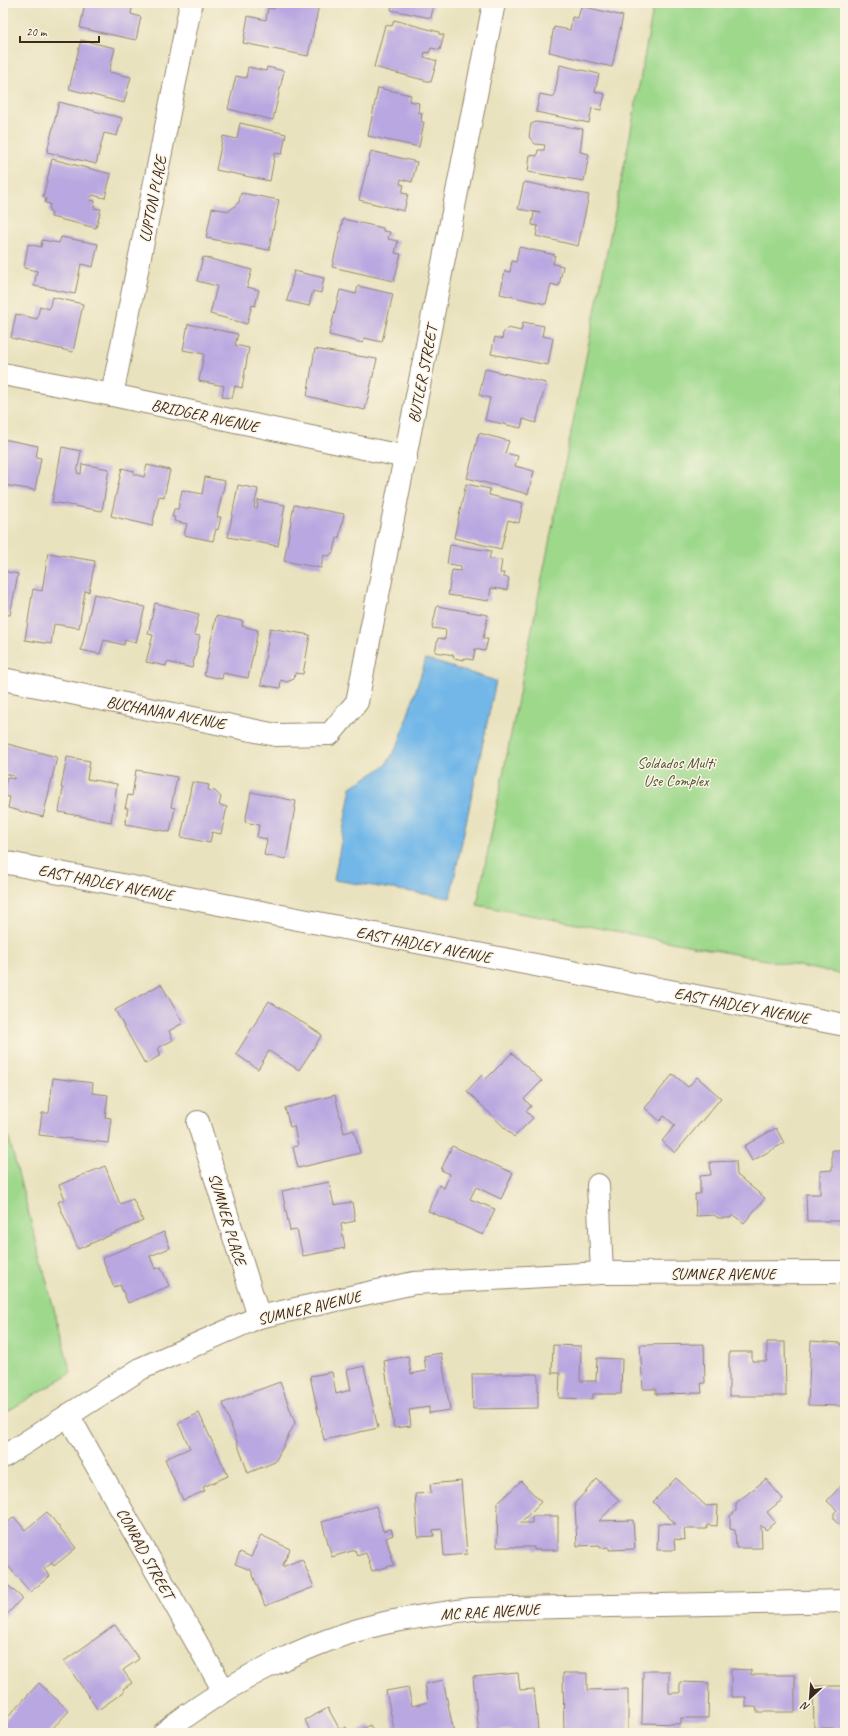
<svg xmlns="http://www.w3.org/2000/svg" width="848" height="1736" font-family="Caveat,sans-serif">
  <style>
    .green { fill: #9dd88b; stroke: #6c8154 }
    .water { fill: #72b7e8; stroke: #567083 }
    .building { fill: #b9a7e1 }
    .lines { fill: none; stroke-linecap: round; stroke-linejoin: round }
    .minor-casing { stroke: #92866e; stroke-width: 24 }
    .minor { stroke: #fff; stroke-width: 22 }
    .labels { text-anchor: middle; stroke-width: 3; stroke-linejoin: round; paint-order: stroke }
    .street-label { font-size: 16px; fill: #3b2a1e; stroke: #fcf5e5 }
    .park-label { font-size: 16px; fill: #545639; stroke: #fcf5e5 }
  </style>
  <rect width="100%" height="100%" fill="#fcf5e5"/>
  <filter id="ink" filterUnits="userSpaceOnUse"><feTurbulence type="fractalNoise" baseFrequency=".025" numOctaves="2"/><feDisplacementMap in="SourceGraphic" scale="8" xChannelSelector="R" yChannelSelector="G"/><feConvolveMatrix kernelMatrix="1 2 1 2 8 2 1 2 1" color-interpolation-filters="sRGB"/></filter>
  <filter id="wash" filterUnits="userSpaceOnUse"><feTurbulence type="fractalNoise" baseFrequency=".012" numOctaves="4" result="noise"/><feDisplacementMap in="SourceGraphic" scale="16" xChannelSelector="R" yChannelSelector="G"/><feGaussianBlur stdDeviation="0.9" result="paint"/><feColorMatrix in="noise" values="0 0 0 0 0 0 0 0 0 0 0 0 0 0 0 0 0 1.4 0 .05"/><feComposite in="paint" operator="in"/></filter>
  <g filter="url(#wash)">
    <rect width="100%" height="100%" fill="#e9e2be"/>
    <g class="green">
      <path d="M654,3H845V975L477,905L629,141Z"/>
      <path d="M3,1116L71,1373L3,1414Z"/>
    </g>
    <path class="water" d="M426,659L496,681L450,898L334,880L351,787L385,766L398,745Z"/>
    <g id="blocks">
      <g class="building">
        <path d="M85,3H138V5L133,4L131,14L141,17L136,40L80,28Z"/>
        <path d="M275,3H309L319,5L308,56L243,43L248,16L266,20L268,8L274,9Z"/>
        <path d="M392,3H434L431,18L391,10Z"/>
        <path d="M581,6L623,16L612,67L549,52L554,27L570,30L572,17L578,18Z"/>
        <path d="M394,20L439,32V34L444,35L440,50L431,48L429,53L425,52L424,57L437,61L431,82L374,67L385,25L392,26Z"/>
        <path d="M81,40L115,48L109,72L131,77L124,103L69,89Z"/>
        <path d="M560,65L599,74L595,92L605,94L601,110L592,108L589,123L536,112L540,94L554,97Z"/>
        <path d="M248,67L266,71L267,67L284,71L273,120L228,109L236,76L246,78Z"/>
        <path d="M378,88L411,95L409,101L419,103L418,112L422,113L421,122H424L419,147L368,136Z"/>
        <path d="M59,102L122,118L117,136L104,133L96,164L47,152Z"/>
        <path d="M536,122L583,129L580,152L589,154L584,181L528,172L530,155L537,156L538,150H544L545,145L535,144L529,137L531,124Z"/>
        <path d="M240,123L286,134L282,154L275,153L270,181L216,170L223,136L237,139Z"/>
        <path d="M371,151L417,162L412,182L401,179L400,184L404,185L402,193L408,194L404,211L359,200Z"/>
        <path d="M52,159L111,174L105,198L92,195L90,200L95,201L94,208L101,209L96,228L51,217L52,213L49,212L50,204L45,203L46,199L43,197Z"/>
        <path d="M524,182L589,195L578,246L536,236L538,226L532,225L534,212L541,213L518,209Z"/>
        <path d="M241,193L279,200L269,250L206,238L212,208L229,211L239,202Z"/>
        <path d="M343,219L383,228V231L390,232L388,239L398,241L395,253L401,254L394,281L332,267Z"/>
        <path d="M61,237L98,244L93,267L81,264L75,294L34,286L37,271L24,268L28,244L41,247L42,240L59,243Z"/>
        <path d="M519,247L555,255L553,264L563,266L559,286L551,284L546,304L500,294L505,271L510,272L512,261L516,262Z"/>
        <path d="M203,257L252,270L247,287L259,290L255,306L252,305L247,324L210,314L217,286L197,281Z"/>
        <path d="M294,271L324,278L321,293L313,291L309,306L287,301Z"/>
        <path d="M358,286L393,294L382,342L364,338L363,343L329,335L340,290L356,294Z"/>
        <path d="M52,297L83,304L73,352L11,338L16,314L37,319L40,306L49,309Z"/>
        <path d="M523,322L544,326L542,336L553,338L548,365L491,354L495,337L502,339L503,333L508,328L521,331Z"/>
        <path d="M188,324L238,334L235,345L249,348L242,388L235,386L232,398L222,397L224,386L199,381L204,354L183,350Z"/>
        <path d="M315,349L377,359L365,410L307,396Z"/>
        <path d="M485,369L546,383L536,423L523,419L521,428L485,420L490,398L479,395Z"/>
        <path d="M479,433L509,441L505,453L518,456L515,466L534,471L528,494L467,478Z"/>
        <path d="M3,439L38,446L36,457L41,458L35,490L3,485Z"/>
        <path d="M62,447L81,451L77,473L81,474L82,464L109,469L102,511L52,502Z"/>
        <path d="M147,465L170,470L164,497L159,496L152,526L111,516L122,468L134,471V474L144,477Z"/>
        <path d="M205,477L225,481L217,517H221L218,530L216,529L213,541L184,535L187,524L174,521L175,517H172L174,509H178L182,490L202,494Z"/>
        <path d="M466,484L490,489L489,495L523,503L519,523L508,520L501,549L454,538Z"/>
        <path d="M238,485L258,489L254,508L257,509L258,500L285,505L278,546L228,537Z"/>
        <path d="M294,505L344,514L339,538H337L334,551L329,556L324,555L321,568L284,561Z"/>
        <path d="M450,545L491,551L489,559L502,560L500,573H504L503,577L509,578L507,590L491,588L489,601L448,595L452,570L461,571V566L447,564Z"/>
        <path d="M48,553L95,561L89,592L85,591L79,628L54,624L51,644L25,640L33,589L42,591Z"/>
        <path d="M3,571L18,574L10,615L3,614Z"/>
        <path d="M94,594L145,607L136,643L125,640L124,645L104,640L100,654L81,650Z"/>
        <path d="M155,603L199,614L194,635L200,636L192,668L167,662L166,666L146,662L153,635L148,634Z"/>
        <path d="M437,606L488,615L483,639H488L485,651L475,649L473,660L464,658V660L453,658L454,655L435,652L438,638L445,639L446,630L432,628Z"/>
        <path d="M216,616L243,621L242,626L258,630L248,678L223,673L222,679L204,675Z"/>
        <path d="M270,628L310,635L303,674L295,673L294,679L287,682L281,680L280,688L261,685Z"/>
        <path d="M4,743L57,757L43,817L8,808L10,797L3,796V793L7,777L14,779V776L3,773Z"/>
        <path d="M67,757L90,761L87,779L117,784L111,822L59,812L63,788H61Z"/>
        <path d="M136,770L177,777L171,807L175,808L170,832L125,824L128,808H125L128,795L132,796Z"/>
        <path d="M192,782L209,785L208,790L215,791L221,797L219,805L227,807L221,834L212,832L210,843L181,837Z"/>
        <path d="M251,792L296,801L286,859L264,855L267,839L257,837L259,825L245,822Z"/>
        <path d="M161,984L183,1023L169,1031L173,1040L158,1048L161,1055L145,1064L115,1010Z"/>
        <path d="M269,1001L322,1035L299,1070L269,1051L258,1069L236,1054Z"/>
        <path d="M512,1053L542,1081L524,1099L531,1106L526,1111L533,1118L514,1137L467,1091L482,1075L486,1079Z"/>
        <path d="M673,1074L688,1087L697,1077L721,1098L675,1153L662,1141L675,1125L664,1116L660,1121L645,1108Z"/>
        <path d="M53,1078L93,1083L92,1093L108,1095L105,1117L111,1118L108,1143L39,1135L42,1113H49Z"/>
        <path d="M335,1095L344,1133L354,1130L360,1153L298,1168L293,1147L298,1146L294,1126L290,1127L285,1108Z"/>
        <path d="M776,1128L784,1143L752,1161L744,1146Z"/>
        <path d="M452,1146L513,1173L501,1199L476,1187L470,1199L495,1209L483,1235L428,1211L439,1185L444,1188L450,1174L441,1170Z"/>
        <path d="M832,1150H845L844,1221H807L806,1194H820V1171L832,1170Z"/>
        <path d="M736,1161L737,1175L765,1198L744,1223L733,1215L730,1218H718L714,1215L696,1216L695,1194H700V1176L711,1175L710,1162Z"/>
        <path d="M105,1166L120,1204L133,1199L143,1221L78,1249L58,1202L65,1199L59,1185Z"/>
        <path d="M329,1182L334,1205L352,1202L355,1221L341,1224L345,1248L303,1256L297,1230L290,1231L282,1191Z"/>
        <path d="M164,1232L170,1248L150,1256L155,1269L161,1267L169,1286L128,1303L120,1285L114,1287L102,1258Z"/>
        <path d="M811,1341L841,1343V1345H845L844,1406L808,1405Z"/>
        <path d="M767,1342H785L786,1396H729V1352H752V1361H767Z"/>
        <path d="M704,1344L705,1383H701L702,1393L656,1394V1389H643L640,1345Z"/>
        <path d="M553,1345L581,1346L580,1381H596L597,1358L622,1359L621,1394H593V1399L559,1398L560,1373H552Z"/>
        <path d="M441,1353L450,1410L429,1413V1407L409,1410L411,1426L394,1428L384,1361L408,1356L411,1374L426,1371L424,1356Z"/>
        <path d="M364,1366L378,1428L324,1440L310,1376L332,1372L336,1394L351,1390L347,1370Z"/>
        <path d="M472,1374H538V1408L473,1409Z"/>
        <path d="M280,1382L295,1423L275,1462L248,1473L223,1403Z"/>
        <path d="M199,1413L228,1476L203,1487L205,1491L183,1500L165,1459L190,1448L178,1423Z"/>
        <path d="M676,1478L706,1506L718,1505L717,1526L707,1525V1529H684L685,1540L674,1539L675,1550H657L658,1523L676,1524L653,1502Z"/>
        <path d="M597,1479L619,1500L599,1521L633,1520L635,1549L609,1550V1547L600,1548V1545L577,1546L575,1503Z"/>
        <path d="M766,1479L783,1499L767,1512L775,1522L766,1530L761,1525L762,1548H736L735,1530L730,1529V1516L736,1511V1503Z"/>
        <path d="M461,1481L467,1554L444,1556L442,1529L433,1530L434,1536L418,1537L415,1494L431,1493L430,1484Z"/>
        <path d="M521,1481L541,1502L520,1523H532V1516H558V1550H534V1547H497L498,1503Z"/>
        <path d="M845,1481V1546H842V1527L834,1520V1513L837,1510L827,1501Z"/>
        <path d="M376,1506L383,1531L391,1529L393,1535L386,1538L394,1565L372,1571L366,1553L357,1556L355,1550L332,1557L322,1522Z"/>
        <path d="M47,1512L76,1548L54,1566L52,1563L44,1569L50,1576L30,1592L3,1560V1527L14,1517L25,1530Z"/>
        <path d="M261,1535L290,1549L282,1567L302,1559L314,1587L265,1606L251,1570L235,1564L240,1552L251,1557Z"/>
        <path d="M3,1581L22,1598L3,1619Z"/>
        <path d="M115,1625L139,1659L123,1670L132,1683L123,1689L125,1691L98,1710L64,1661Z"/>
        <path d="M731,1669L751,1670V1675H795V1712H757L756,1707H746V1697H731Z"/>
        <path d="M643,1671H669V1693H680V1682L709,1683L708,1718H681V1724L642,1723Z"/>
        <path d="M518,1673L520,1690L534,1689L538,1730L512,1733L511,1729L500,1730V1733H479L473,1677Z"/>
        <path d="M563,1673H587V1690L628,1689V1733H564Z"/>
        <path d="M443,1680L454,1733H395L386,1691L408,1687L412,1706L428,1702L425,1684Z"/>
        <path d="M39,1683L69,1711L48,1733H3V1722Z"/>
        <path d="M813,1686H845V1733H833V1728H814Z"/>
        <path d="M328,1708L340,1730L346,1727L350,1733H311L305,1720Z"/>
        <path d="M370,1725L374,1733H354Z"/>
      </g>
    </g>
  </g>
  <g filter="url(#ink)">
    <use href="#blocks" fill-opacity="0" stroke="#92866e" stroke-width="1"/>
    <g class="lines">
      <g class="minor-casing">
        <g id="minor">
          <path d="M3,374L112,395L406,457"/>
          <path d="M112,395L191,3"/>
          <path d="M3,679L276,735L330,734L357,702L494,3"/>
          <path d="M3,862L845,1025"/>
          <path d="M198,1122L259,1317"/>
          <path d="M598,1185L602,1273"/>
          <path d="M68,1415L224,1691"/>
          <path d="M3,1457L142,1368L259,1317L414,1283L602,1273L845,1272"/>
          <path d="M164,1733C223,1685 310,1640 385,1623C414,1617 443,1613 472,1609L845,1601"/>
        </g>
      </g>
      <use href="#minor" class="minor"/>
    </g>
  </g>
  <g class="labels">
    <g class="street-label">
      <text transform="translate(152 199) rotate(-79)" y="6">LUPTON PLACE</text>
      <text transform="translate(422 374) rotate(-79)" y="6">BUTLER STREET</text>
      <text transform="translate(205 415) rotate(12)" y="6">BRIDGER AVENUE</text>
      <text transform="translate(166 712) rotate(11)" y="6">BUCHANAN AVENUE</text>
      <text transform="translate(106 882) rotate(11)" y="6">EAST HADLEY AVENUE</text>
      <text transform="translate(424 944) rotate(11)" y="6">EAST HADLEY AVENUE</text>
      <text transform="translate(742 1005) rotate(11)" y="6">EAST HADLEY AVENUE</text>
      <text transform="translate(228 1219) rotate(73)" y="6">SUMNER PLACE</text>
      <text x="723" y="1279">SUMNER AVENUE</text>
      <text transform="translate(309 1307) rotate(-13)" y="6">SUMNER AVENUE</text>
      <text transform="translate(146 1553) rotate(61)" y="6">CONRAD STREET</text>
      <text transform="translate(490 1611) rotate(-3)" y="6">MC RAE AVENUE</text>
    </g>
    <g class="park-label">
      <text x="676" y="768">Soldados Multi<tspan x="676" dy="18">Use Complex</tspan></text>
    </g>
  </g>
  <rect width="848" height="1736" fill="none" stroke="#fcf5e5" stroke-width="16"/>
  <g transform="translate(810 1698) rotate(206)" stroke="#fcf5e5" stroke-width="3" paint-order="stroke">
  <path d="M0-3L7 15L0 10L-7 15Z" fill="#3b2a1e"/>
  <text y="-6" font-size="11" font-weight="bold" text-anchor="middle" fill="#3b2a1e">N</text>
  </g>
  <path d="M20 36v6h79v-6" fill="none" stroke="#3b2a1e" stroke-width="2"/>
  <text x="26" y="36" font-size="12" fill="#3b2a1e" stroke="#fcf5e5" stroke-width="3" paint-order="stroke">20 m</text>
</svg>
